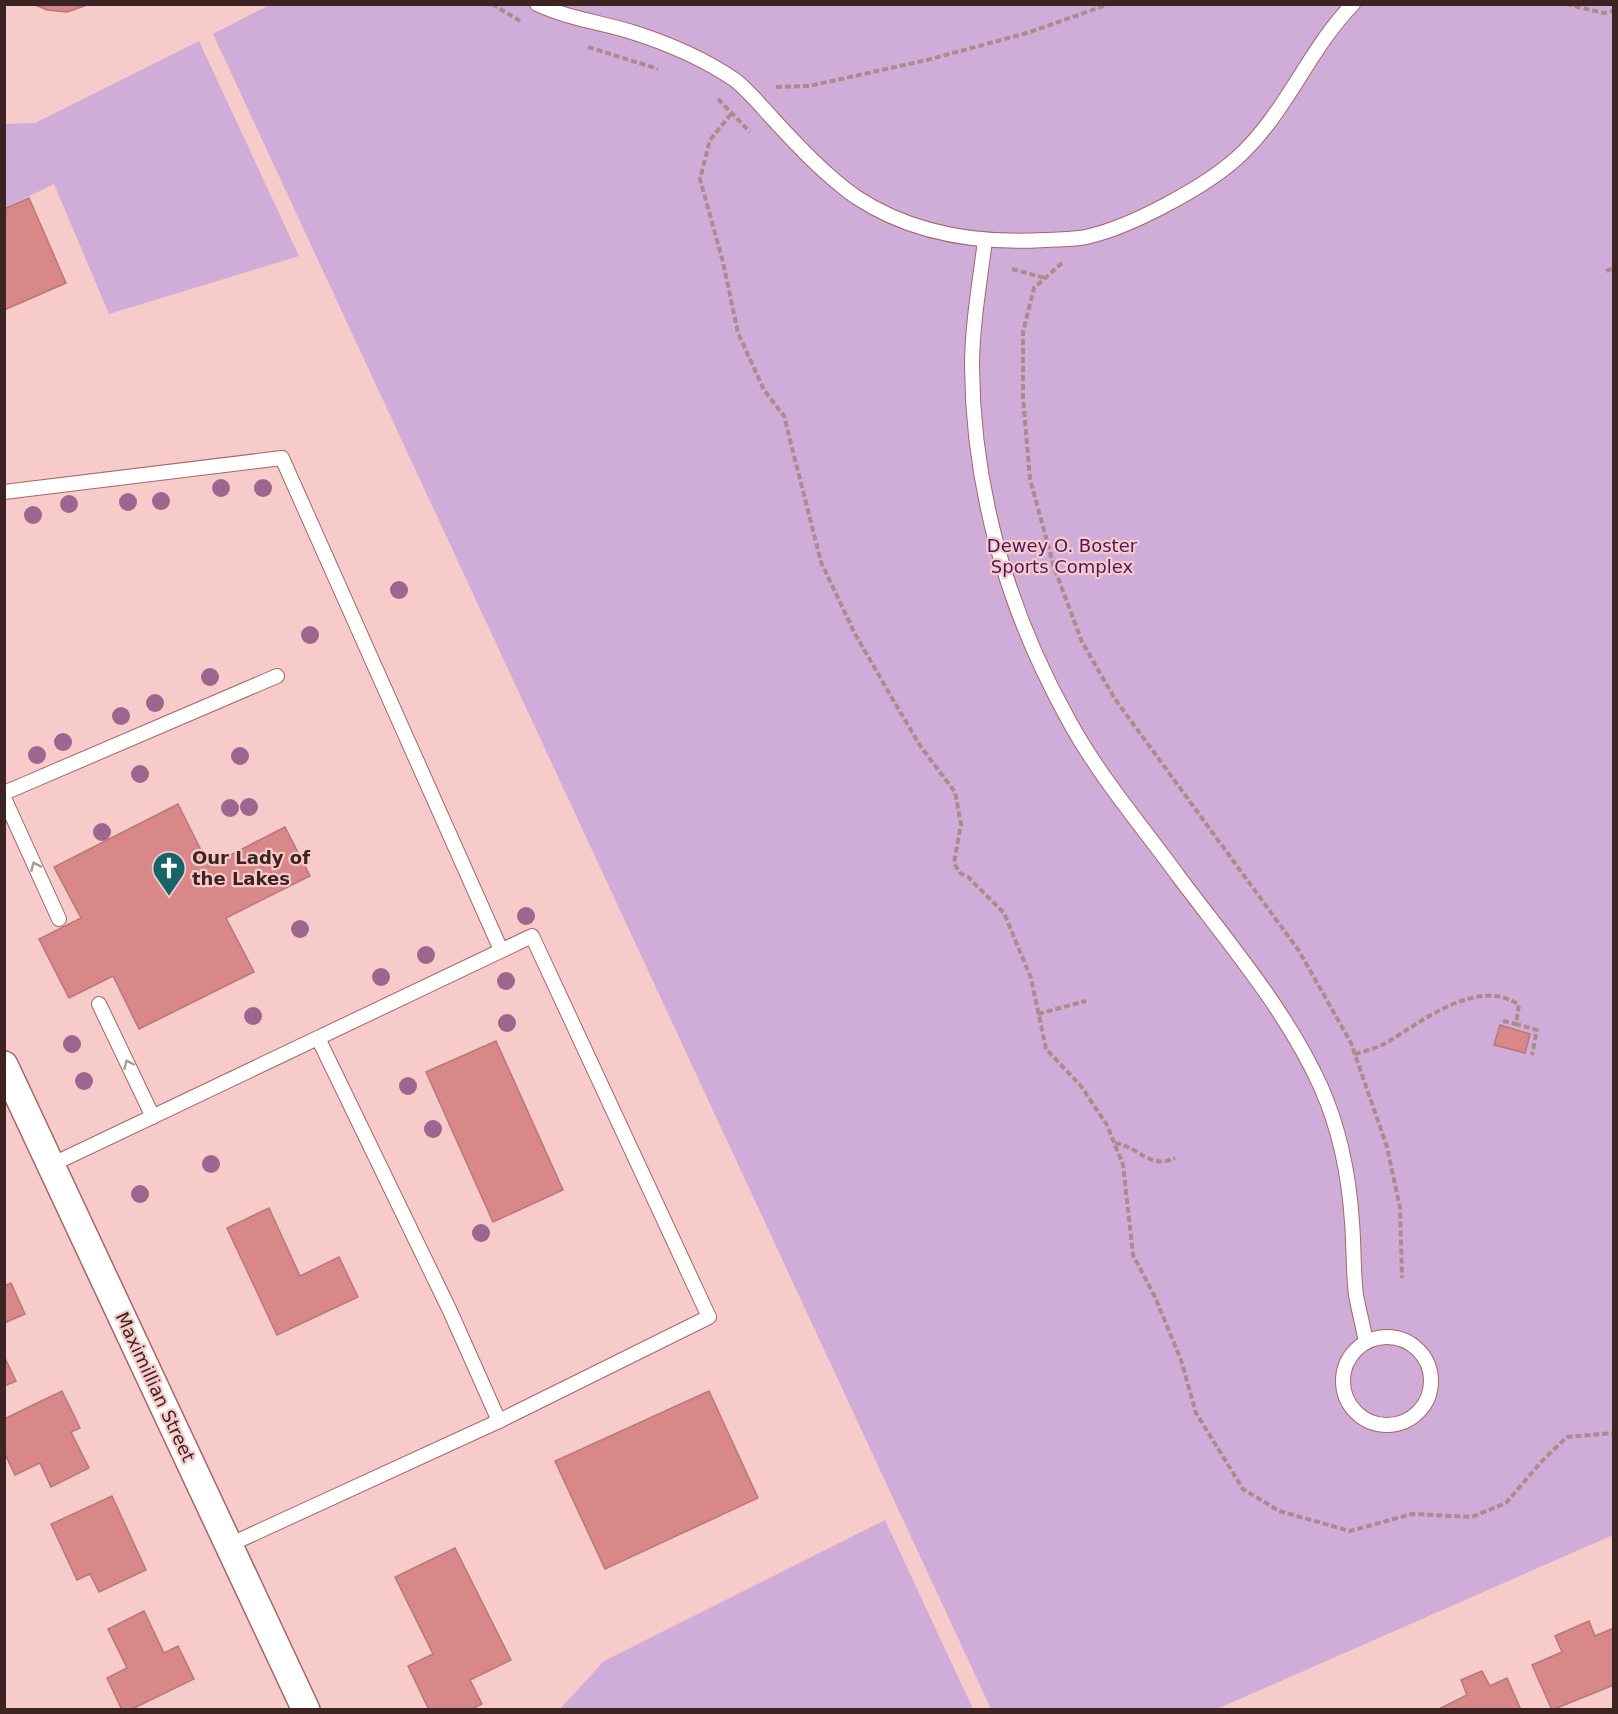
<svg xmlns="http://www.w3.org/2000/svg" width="1618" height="1714" font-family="'DejaVu Sans',sans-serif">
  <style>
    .green { fill: #d0acd9 }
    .building { fill: #d88889; stroke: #ba7778; stroke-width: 1.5 }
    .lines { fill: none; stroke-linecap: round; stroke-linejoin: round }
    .service-casing { stroke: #a76667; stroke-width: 16 }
    .minor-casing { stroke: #a76667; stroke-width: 30 }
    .path { stroke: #af8a89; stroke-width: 4; stroke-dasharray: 6 3; stroke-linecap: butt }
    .service { stroke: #fff; stroke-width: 14 }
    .minor { stroke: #fff; stroke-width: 27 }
    .tree { fill: #9b678e }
    .oneway { stroke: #a89c9c }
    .labels { text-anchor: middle; stroke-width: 4.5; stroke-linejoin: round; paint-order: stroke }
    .park-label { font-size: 18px; fill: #50165d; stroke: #f7cbca }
    .poi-label { font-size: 18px; font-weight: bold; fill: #3e2323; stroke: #f7cbca; text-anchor: start }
    .street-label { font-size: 18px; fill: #3e2323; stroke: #f7cbca }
  </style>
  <rect width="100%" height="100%" fill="#f7cbca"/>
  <g class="green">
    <path d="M271,4L1613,5V1535L1217,1709H991L213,34Z"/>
    <path d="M199,41L299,256L109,314L54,184L5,208V124L35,123Z"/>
    <path d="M885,1520L973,1709H560L604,1661Z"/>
  </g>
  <g class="building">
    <path d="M33,4H90L67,12L47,10Z"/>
    <path d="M29,198L66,283L4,310V209Z"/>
    <path d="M178,804L209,866L285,827L310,876L226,918L254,972L139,1029L113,976L69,998L39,939L81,918L54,867Z"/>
    <path d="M1500,1025L1530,1034L1525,1053L1494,1045Z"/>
    <path d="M496,1041L563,1190L493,1222L426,1072Z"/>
    <path d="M269,1208L300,1276L339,1257L358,1297L277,1335L227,1228Z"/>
    <path d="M11,1283L25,1314L4,1323V1286Z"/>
    <path d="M4,1356L16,1381L4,1386Z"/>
    <path d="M62,1391L80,1428L71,1432L89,1468L51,1487L40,1463L15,1475L4,1452V1419Z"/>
    <path d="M709,1391L758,1498L605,1569L555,1461Z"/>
    <path d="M112,1496L146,1570L99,1592L90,1574L77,1580L51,1524Z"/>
    <path d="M455,1548L511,1660L470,1680L482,1704L470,1710H429L408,1666L433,1654L395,1577Z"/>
    <path d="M144,1611L164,1653L178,1646L194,1679L130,1710H122L107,1678L127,1668L108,1629Z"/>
    <path d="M1589,1621L1595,1636L1614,1628V1685L1552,1710L1532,1665L1562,1652L1555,1636Z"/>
    <path d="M1482,1671L1490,1686L1507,1678L1521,1710H1437L1467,1695L1461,1680Z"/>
  </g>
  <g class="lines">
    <g class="service-casing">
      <g id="service">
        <path d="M537,4C569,19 600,22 632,32C667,43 704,59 735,80C749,91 761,106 773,119C798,146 826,176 856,197C912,234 979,244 1045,240C1059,239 1076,240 1090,236C1132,226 1205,187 1237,158C1286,114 1308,50 1353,4"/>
        <path d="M985,240C980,281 972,325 972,367C973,491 1008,611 1068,719C1098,775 1142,826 1179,877C1230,945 1286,1010 1321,1087C1340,1130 1349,1176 1352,1222C1354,1246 1353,1271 1356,1295C1359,1311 1363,1326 1366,1342"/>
        <path d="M4,492L282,458L501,950"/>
        <path d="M4,793L277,676"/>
        <path d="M4,798L59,919"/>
        <path d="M99,1004L153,1117"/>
        <path d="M318,1038L450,1311L499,1421"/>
        <path d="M51,1165L532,936L709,1317L499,1421L229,1545"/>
        <circle cx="1387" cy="1381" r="44"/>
      </g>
    </g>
    <g class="minor-casing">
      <path id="minor" d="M4,1065L306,1710"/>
    </g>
    <g class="path">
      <path d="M492,4L520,21"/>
      <path d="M1566,4L1604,13L1614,11"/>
      <path d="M588,47L658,69"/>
      <path d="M776,87L809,86L927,60L1027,33L1109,4"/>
      <path d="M718,99L750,132"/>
      <path d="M731,114L710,140L700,179L723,262L738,333L764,390L784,416L821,562L855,634L899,710L921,747L955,792L961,824L954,863L960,873L968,877L1004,913L1031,978L1046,1049L1081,1086L1107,1125L1123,1165L1133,1255L1155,1297L1181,1360L1196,1413L1243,1489L1279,1511L1350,1531L1412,1514L1472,1517L1506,1503L1542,1461L1567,1437L1614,1433"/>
      <path d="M1062,263L1034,288L1023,332V398L1030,479L1054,567L1082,642L1115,699L1299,951L1351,1043L1387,1147L1400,1208L1402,1278"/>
      <path d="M1012,269L1045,278"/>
      <path d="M1606,271L1614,268"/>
      <path d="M1038,1014L1086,1001"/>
      <path d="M1503,1021L1516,1024"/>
      <path d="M1355,1054C1365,1051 1377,1048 1386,1043C1421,1022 1478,976 1519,1005L1516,1024L1537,1030L1532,1055"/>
      <path d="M1115,1143C1140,1147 1149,1170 1175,1158"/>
    </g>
    <use href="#service" class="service"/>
    <use href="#minor" class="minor"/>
  </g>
  <g class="tree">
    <circle cx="221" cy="488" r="9"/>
    <circle cx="263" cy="488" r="9"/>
    <circle cx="161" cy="501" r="9"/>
    <circle cx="128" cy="502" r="9"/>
    <circle cx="69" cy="504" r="9"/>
    <circle cx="33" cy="515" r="9"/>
    <circle cx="399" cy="590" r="9"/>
    <circle cx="310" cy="635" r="9"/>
    <circle cx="210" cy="677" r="9"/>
    <circle cx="155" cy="703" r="9"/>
    <circle cx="121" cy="716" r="9"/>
    <circle cx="63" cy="742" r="9"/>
    <circle cx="37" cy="755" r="9"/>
    <circle cx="240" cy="756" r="9"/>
    <circle cx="140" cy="774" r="9"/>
    <circle cx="249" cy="807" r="9"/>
    <circle cx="230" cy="808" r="9"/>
    <circle cx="102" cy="832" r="9"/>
    <circle cx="526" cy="916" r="9"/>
    <circle cx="300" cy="929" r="9"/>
    <circle cx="426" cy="955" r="9"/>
    <circle cx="381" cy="977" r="9"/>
    <circle cx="506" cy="981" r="9"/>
    <circle cx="253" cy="1016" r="9"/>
    <circle cx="507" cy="1023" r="9"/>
    <circle cx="72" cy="1044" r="9"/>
    <circle cx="84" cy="1081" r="9"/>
    <circle cx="408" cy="1086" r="9"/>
    <circle cx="433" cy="1129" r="9"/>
    <circle cx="211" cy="1164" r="9"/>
    <circle cx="140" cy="1194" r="9"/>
    <circle cx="481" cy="1233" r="9"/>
  </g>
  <defs><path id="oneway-chevron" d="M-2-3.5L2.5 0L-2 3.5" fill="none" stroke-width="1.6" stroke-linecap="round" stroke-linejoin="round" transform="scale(1.5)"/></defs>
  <g class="oneway">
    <use href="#oneway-chevron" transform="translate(35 866) rotate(-114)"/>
    <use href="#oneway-chevron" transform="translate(128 1064) rotate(-115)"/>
  </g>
  <defs>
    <g id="church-pin" transform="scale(1.725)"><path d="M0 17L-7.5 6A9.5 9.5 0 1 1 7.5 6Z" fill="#156468" stroke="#f7cbca"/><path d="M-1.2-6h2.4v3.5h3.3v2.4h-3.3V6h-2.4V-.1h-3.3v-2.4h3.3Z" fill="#fff"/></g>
  </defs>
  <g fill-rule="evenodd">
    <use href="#church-pin" x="169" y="868"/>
  </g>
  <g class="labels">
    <g class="park-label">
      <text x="1062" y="552">Dewey O. Boster<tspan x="1062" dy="21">Sports Complex</tspan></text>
    </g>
    <g class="poi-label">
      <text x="192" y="864">Our Lady of<tspan x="192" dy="21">the Lakes</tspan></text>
    </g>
    <g class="street-label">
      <text transform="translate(155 1387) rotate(65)" y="6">Maximillian Street</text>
    </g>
  </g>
  <rect width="1618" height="1714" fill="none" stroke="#3e2323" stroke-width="12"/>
</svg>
